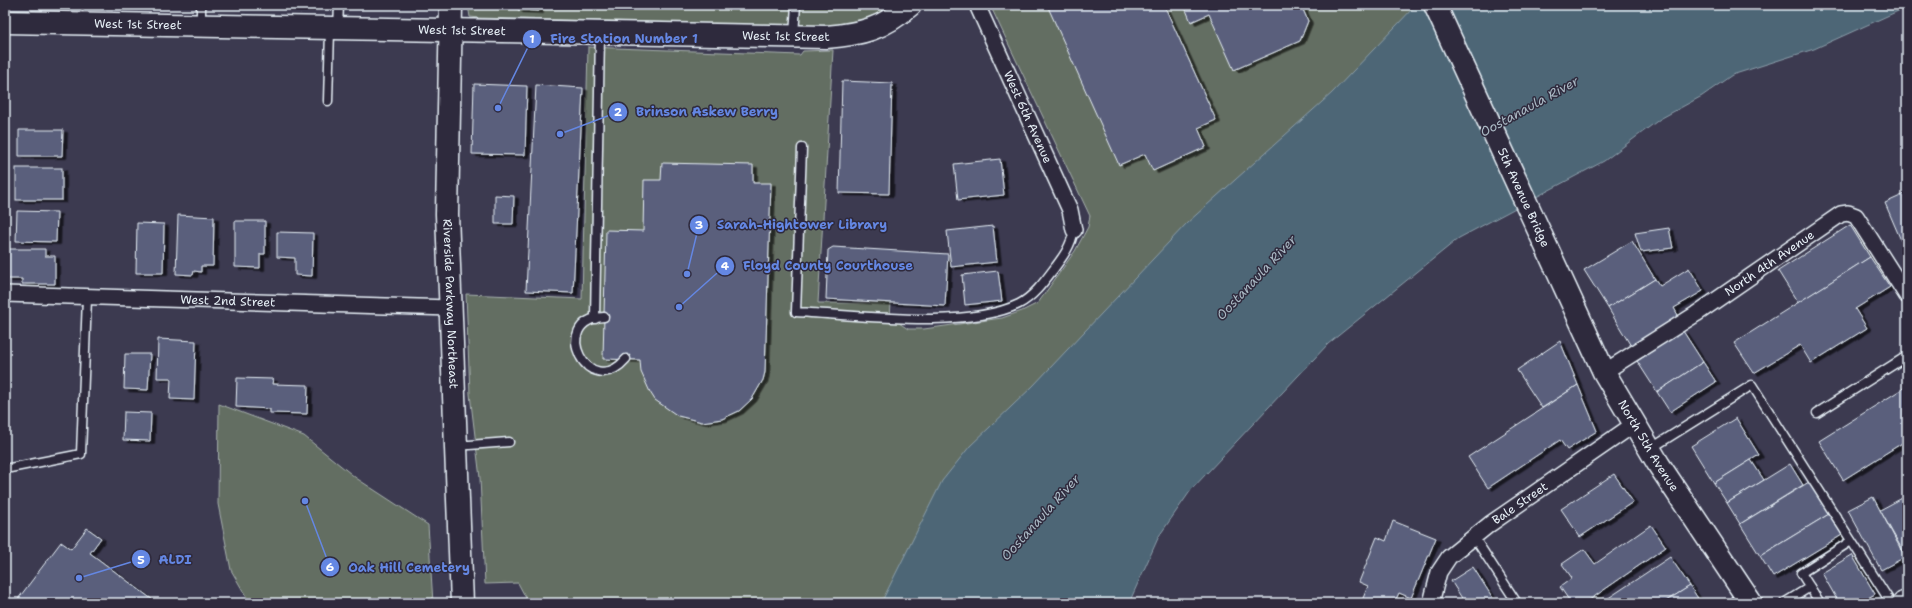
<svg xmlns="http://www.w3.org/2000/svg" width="1912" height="608" font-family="'Shantell Sans',sans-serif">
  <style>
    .green { fill: #646e62; stroke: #a6b0ad }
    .water { fill: #4d6676; stroke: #8b9eaa }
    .building { fill: #5a5f7b; stroke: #e8f1f8; filter: url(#shadow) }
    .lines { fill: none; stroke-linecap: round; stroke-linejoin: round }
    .lane-casing { stroke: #e8f1f8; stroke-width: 11 }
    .street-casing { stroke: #e8f1f8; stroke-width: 18 }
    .secondary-casing { stroke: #e8f1f8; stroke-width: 25 }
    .lane { stroke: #2f2a3d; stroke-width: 8 }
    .street { stroke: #2f2a3d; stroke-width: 15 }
    .secondary { stroke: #2f2a3d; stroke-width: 22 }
    .labels { text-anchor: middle; stroke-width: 3; stroke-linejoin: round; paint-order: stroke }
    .street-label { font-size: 12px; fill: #e8f1f8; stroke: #2f2a3d }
    .water-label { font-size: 13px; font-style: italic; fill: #aab9c4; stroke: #2f2a3d }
    .leader { fill: none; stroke: #6487e3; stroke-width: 1.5 }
    .callout-dot { fill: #6487e3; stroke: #2f2a3d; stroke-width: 1.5 }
    .mark-label { font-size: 12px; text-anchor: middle; font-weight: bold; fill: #fff }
    .callout-label { font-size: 13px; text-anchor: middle; font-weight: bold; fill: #6487e3; stroke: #2f2a3d; stroke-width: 3; stroke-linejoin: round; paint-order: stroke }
  </style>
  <defs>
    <filter id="shadow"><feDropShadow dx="4.5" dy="2.5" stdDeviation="0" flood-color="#0009"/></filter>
  </defs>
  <rect width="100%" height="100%" fill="#3c3a50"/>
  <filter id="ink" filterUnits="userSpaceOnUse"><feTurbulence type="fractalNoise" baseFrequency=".025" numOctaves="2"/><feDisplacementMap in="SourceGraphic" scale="8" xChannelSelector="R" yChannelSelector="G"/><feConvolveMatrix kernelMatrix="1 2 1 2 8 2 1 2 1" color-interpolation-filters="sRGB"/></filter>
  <g filter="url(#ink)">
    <g class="green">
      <path d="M468,5H893L870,17L847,25L825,28L770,25L480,18L470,17Z"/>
      <path d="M990,5H1723L969,603H534L526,598L518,583L485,584L480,478L470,394L466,294L582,299L588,47L800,55L803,51L833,50L818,303H891L890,317L908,329H924L1002,318L1022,311L1038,303L1075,251L1088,227L1090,216Z"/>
      <path d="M219,404L304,436L356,478L428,525L433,603H250L231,570L218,504Z"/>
    </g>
    <path class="water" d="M1416,5H1907V7L1814,49L1732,75L1702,96L1660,119L1604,161L1459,238L1328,344L1191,490L1159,536L1129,603H881L942,481L970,446L1033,386L1187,223L1332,93Z"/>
    <g class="building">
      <path d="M518,5H539V11L518,10Z"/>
      <path d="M1047,5H1164L1216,120L1198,128L1206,147L1153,171L1145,154L1119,165Z"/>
      <path d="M1184,5H1301L1308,21L1300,41L1234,70L1209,14L1191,22Z"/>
      <path d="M842,81L892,83L889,194L839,193Z"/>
      <path d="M474,84L527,86L525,155L472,154Z"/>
      <path d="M536,85L583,88L573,293L526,291Z"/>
      <path d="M19,130H63L62,156H19Z"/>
      <path d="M1000,159L1004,195L958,200L954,164Z"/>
      <path d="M662,163L753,165V183H771L765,372L763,380L752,399L739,411L722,419L702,422L678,416L655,400L650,392L641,372L640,360L603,359L606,230L643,231L644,180H661Z"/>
      <rect x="16" y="168" width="46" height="32"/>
      <path d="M1907,193V244L1903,245L1885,203Z"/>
      <path d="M495,195L514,196L513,224H495Z"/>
      <path d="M17,211L57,212L56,242L16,241Z"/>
      <path d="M178,215L214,217L213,266H201V272L194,271L193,275L176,274Z"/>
      <path d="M235,221H265V254H260V268L235,267Z"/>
      <path d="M137,223L164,224L163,273H136Z"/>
      <path d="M1850,225L1870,257L1798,303L1778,271Z"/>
      <path d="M993,226L997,262L951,267L947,231Z"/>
      <path d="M1669,228L1673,248L1641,252L1635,233Z"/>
      <path d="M277,232L313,233L312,276L295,275V258L277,257Z"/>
      <path d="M1632,241L1655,279L1608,308L1584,270Z"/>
      <path d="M833,247L948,254L945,306L826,299L828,250Z"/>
      <path d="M7,249H45V256H55V284H22V279H7Z"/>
      <path d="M1870,257L1890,287L1855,309L1867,328L1811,363L1800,345L1754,373L1734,343Z"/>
      <path d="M1689,268L1703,291L1674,308L1679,317L1631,346L1608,308L1655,279L1660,286Z"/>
      <path d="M998,271L1002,301L965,305L962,275Z"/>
      <path d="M1683,331L1703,362L1657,392L1637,361Z"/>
      <path d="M158,339L196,341L194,400L170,399L171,378H157Z"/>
      <path d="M1560,341L1578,385L1542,408L1517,370Z"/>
      <path d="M125,354H150L148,390L124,389Z"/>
      <path d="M1703,362L1716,382L1670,412L1657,392Z"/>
      <path d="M237,378L273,379L272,384L308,385L307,414L270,413V409L236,407Z"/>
      <path d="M1578,385L1597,431L1567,450L1560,440L1488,488L1468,457Z"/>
      <path d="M1907,386V440L1843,480L1819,441Z"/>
      <path d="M124,412L151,413L150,441L123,440Z"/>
      <path d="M1736,418L1759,455L1714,483L1691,446Z"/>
      <path d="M1751,460L1764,480L1727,503L1714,483Z"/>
      <path d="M1790,464L1803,485L1740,524L1727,503Z"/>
      <path d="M1614,474L1633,502L1580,537L1561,509Z"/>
      <path d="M1809,482L1829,514L1760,556L1740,524Z"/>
      <path d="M1906,496L1907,549L1903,551L1880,510Z"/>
      <path d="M1873,497L1905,557L1881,570L1848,510Z"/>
      <path d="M1829,514L1842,535L1773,577L1760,556Z"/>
      <path d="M1393,521L1436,538L1411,598L1399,593L1394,603H1361L1368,586L1359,582L1377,537L1386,541Z"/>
      <path d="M1651,525L1666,547L1585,603H1571L1560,587L1572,578L1562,564L1584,549L1595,564Z"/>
      <path d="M87,528L101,538L90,553L157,603H15L61,542L71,549Z"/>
      <path d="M1852,555L1875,594L1859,603H1839L1822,573Z"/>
      <path d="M1670,557L1690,586L1663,603H1606L1604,601Z"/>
      <path d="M1473,567L1496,603H1465L1451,581Z"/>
      <path d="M1690,586L1701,603H1663Z"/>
    </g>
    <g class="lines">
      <g class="lane-casing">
        <g id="lane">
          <path d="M201,24V5"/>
          <path d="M338,28L339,5"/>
          <path d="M794,35L796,5"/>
          <path d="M328,101L330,30"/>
          <path d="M802,148L796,312C856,315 966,330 1019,304C1033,297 1044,282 1053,270C1063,257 1071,246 1074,230"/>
          <path d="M604,317C548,320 588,403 626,359"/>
          <path d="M595,319L600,34"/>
          <path d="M1817,413L1907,356"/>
          <path d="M456,446L509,442"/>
          <path d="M1650,449L1752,385L1891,603"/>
          <path d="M5,469L81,454L87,298"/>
          <path d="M1474,537L1517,603"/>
          <path d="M1784,603L1810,587"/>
          <path d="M1820,603L1801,573L1851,541"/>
        </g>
      </g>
      <g class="street-casing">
        <g id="street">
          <path id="s1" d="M977,5L1070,210L1074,230"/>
          <path id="s2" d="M5,294L450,308"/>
          <path id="s3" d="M1604,372L1696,314L1841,214L1848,213L1856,216L1907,296"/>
          <path id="s4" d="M1431,603L1439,572L1449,557L1490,524L1633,425"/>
        </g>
      </g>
      <g class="secondary-casing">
        <g id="secondary">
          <path id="s5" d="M451,5L447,214L462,603"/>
          <path id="s6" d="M1435,5L1604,372L1659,465L1751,603"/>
          <path id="s7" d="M5,22L826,37C862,34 883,29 910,5"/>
          <path d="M1904,603L1907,602"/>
        </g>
      </g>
      <use href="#lane" class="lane"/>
      <use href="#street" class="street"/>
      <use href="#secondary" class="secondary"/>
    </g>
  </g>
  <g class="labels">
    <g class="street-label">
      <text dy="4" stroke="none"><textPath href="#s7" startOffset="133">West 1st Street</textPath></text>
      <text dy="4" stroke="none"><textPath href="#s7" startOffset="457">West 1st Street</textPath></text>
      <text dy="4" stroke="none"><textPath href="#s7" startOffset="781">West 1st Street</textPath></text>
      <text dy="4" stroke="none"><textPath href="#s1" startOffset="123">West 6th Avenue</textPath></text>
      <text dy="4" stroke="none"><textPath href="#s6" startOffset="212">5th Avenue Bridge</textPath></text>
      <text dy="4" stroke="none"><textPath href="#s3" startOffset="198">North 4th Avenue</textPath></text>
      <text dy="4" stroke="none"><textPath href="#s2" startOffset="223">West 2nd Street</textPath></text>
      <text dy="4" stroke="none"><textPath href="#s5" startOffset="299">Riverside Parkway Northeast</textPath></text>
      <text dy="4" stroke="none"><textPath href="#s6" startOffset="490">North 5th Avenue</textPath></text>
      <text dy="4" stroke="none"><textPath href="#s4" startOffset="139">Bale Street</textPath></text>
    </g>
    <g class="water-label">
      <text transform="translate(1529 106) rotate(-29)" y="5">Oostanaula River</text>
      <text transform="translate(1256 277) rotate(-47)" y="5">Oostanaula River</text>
      <text transform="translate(1040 517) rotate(-48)" y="5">Oostanaula River</text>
    </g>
  </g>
  <path class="leader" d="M498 108L532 39M560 134L618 112M687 274L699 225M679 307L725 266M79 578L141 559M305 501L330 567"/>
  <g class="callout-dot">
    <circle cx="498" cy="108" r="4"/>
    <circle cx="560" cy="134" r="4"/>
    <circle cx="687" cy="274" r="4"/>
    <circle cx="679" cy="307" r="4"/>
    <circle cx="79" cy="578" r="4"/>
    <circle cx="305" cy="501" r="4"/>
    <circle cx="532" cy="39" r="10"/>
    <circle cx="618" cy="112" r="10"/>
    <circle cx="699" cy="225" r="10"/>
    <circle cx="725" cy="266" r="10"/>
    <circle cx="141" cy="559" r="10"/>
    <circle cx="330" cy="567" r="10"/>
  </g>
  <g class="mark-label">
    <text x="532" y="43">1</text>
    <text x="618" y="116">2</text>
    <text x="699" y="229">3</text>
    <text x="725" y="270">4</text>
    <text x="141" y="564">5</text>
    <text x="330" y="571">6</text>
  </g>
  <g class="callout-label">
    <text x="624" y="43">Fire Station Number 1</text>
    <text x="707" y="116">Brinson Askew Berry</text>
    <text x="802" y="229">Sarah-Hightower Library</text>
    <text x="828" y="270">Floyd County Courthouse</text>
    <text x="175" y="564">ALDI</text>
    <text x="409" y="572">Oak Hill Cemetery</text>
  </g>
  <rect width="1912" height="608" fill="none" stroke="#2f2a3d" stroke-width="20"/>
  <rect x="10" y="10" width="1892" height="588" fill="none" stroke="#e8f1f8" stroke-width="1.5" filter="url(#ink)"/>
</svg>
